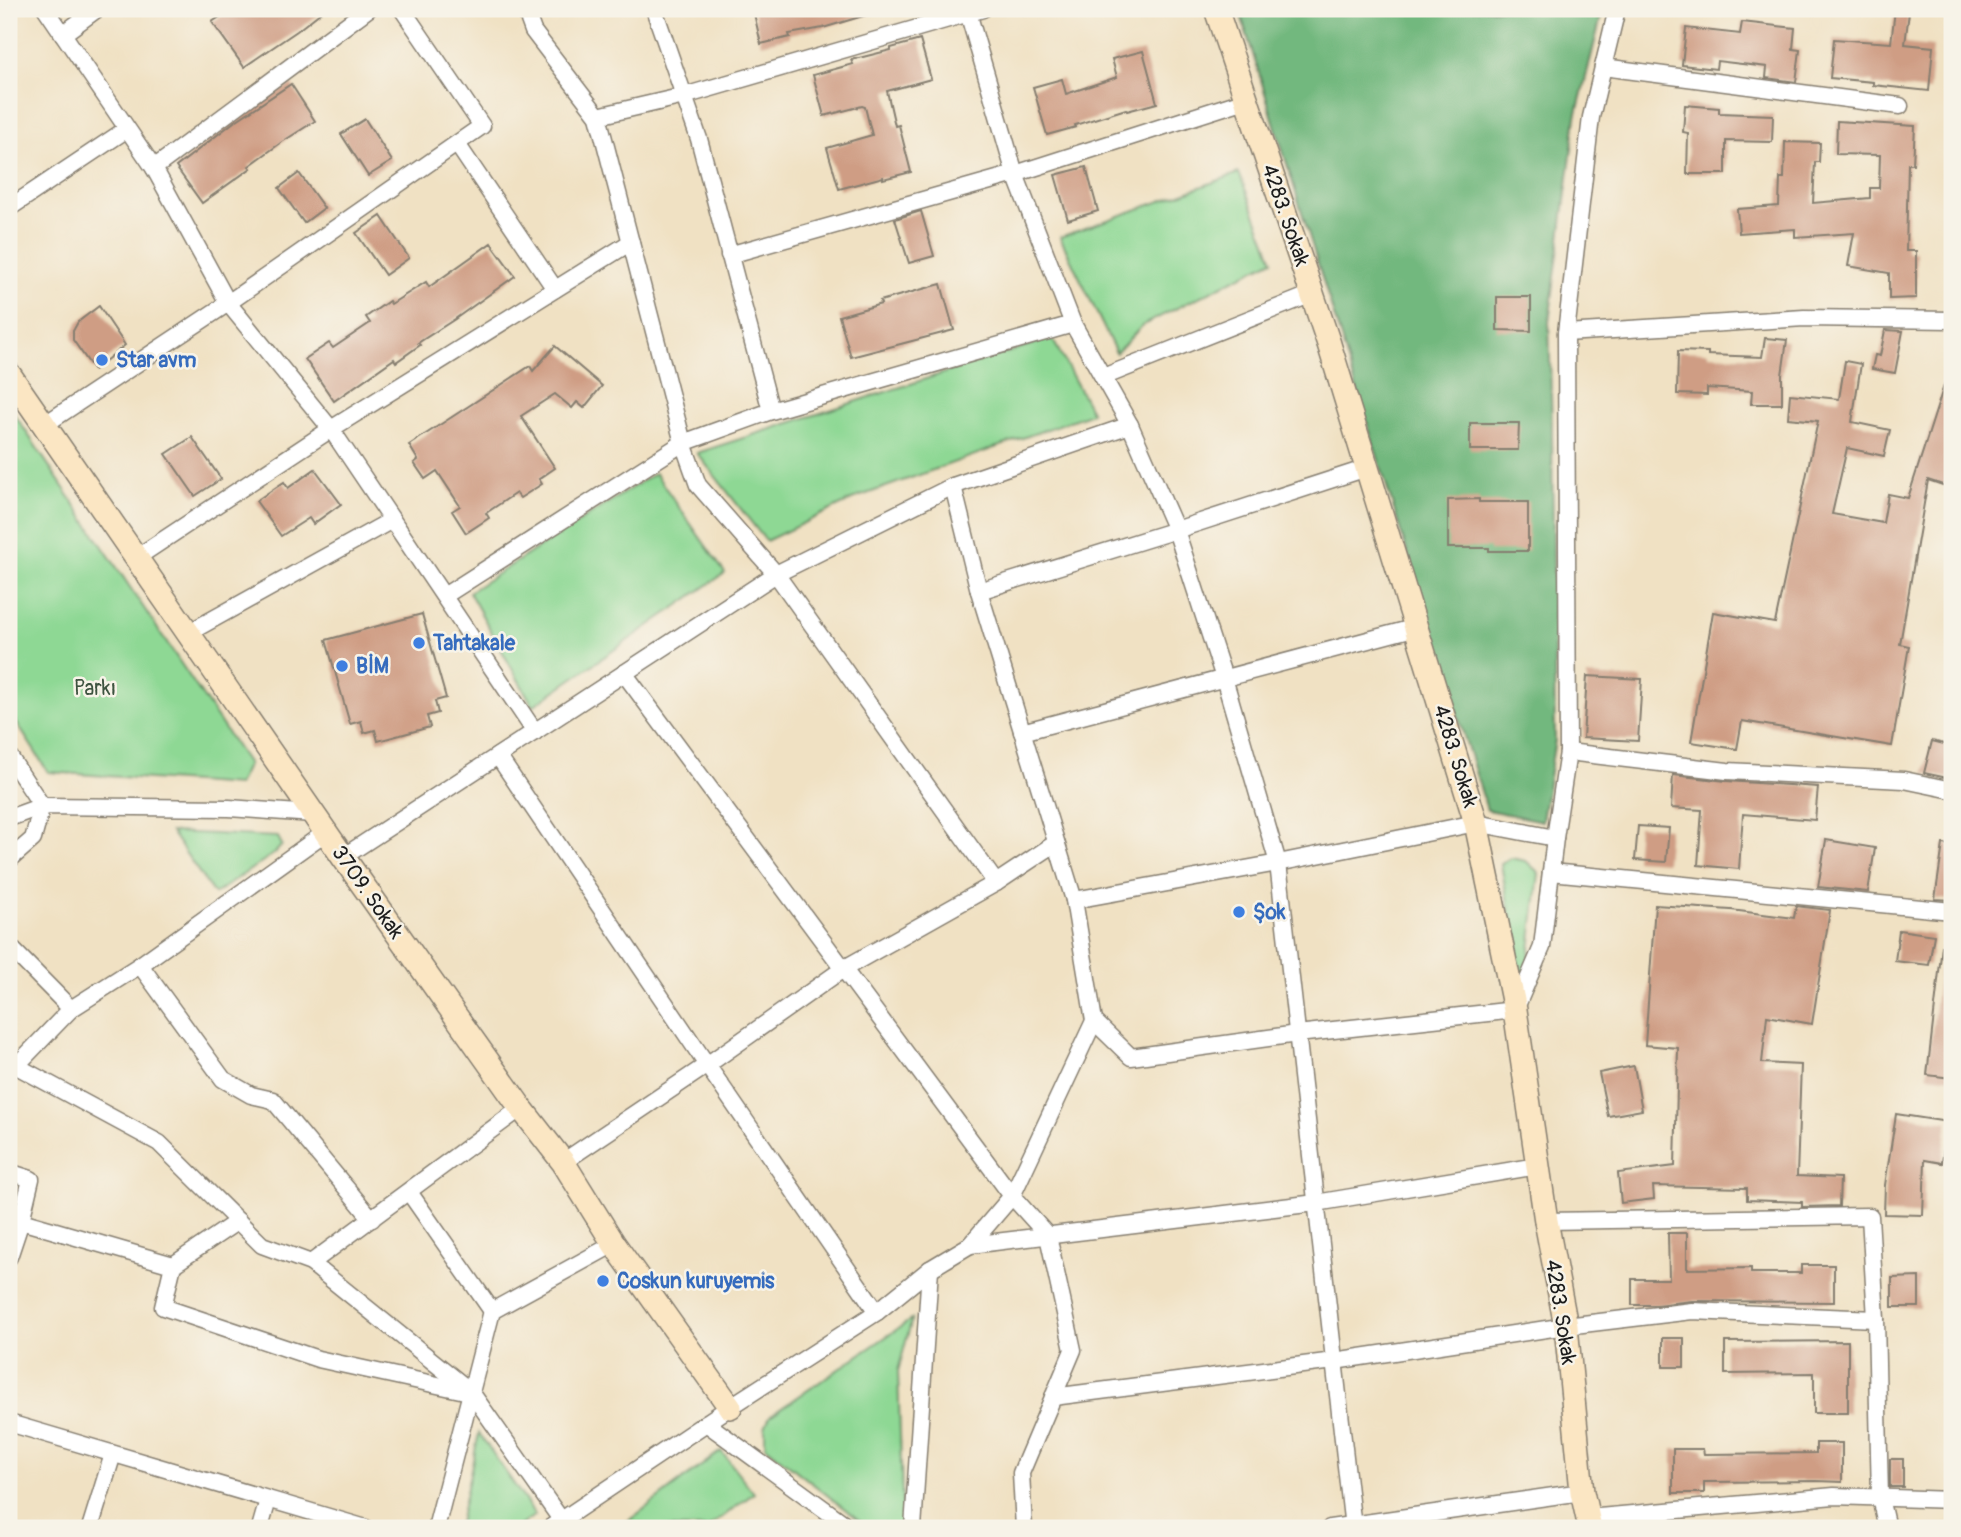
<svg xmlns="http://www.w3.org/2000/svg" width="1961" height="1537" font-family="Pangolin,sans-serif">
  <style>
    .green { fill: #8ed894; stroke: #557a58; stroke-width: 2 }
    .forest { fill: #72b87e; stroke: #476a4d; stroke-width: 2 }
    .building { fill: #cf9d84 }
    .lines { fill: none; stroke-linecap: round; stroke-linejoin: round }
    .street-casing { stroke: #867e70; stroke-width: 19 }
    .secondary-casing { stroke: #867e70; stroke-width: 26 }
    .street { stroke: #fff; stroke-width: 16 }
    .secondary { stroke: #fbe6c3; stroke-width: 23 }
    .shop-dot { fill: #3f7fe0; stroke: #f7f3e8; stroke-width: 2.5 }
    .labels { text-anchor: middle; stroke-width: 5; stroke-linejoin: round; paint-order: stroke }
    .street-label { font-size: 21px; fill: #1c1c1c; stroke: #f7f3e8 }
    .shop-label { font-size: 21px; font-weight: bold; fill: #366cbe; stroke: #f7f3e8; text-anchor: start }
    .park-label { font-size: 21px; fill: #3e5440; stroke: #f7f3e8 }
  </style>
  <rect width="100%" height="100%" fill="#f7f3e8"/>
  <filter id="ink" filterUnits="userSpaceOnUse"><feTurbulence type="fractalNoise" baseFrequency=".0143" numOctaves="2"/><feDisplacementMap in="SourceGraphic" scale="14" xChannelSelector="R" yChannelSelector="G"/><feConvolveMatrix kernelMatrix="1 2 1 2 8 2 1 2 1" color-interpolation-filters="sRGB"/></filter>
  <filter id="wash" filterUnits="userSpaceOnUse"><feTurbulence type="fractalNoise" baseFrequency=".00686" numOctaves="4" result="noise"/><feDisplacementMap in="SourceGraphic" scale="28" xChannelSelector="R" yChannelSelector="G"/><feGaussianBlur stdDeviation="1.57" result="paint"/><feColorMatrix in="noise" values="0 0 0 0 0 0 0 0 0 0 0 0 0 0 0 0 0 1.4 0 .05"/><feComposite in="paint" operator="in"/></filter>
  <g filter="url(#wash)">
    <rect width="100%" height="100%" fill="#f0e1c3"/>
    <g class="green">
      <path d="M1239,173L1273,260L1143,325L1116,353L1060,237Z"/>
      <path d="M1052,338L1092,413L858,497L766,541L697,453Z"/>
      <path d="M9,406L248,764L238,785L48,772L9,711Z"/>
      <path d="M655,473L725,573L533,706L469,592Z"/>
      <path d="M171,832L278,837L282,845L275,853L214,894Z"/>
      <path d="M1511,858L1526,861L1539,873L1529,958L1521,978L1501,864Z"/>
      <path d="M912,1319L898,1371L903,1528H869L765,1446V1427L770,1416Z"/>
      <path d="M479,1433L535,1515L517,1528H458Z"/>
      <path d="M721,1451L754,1493L708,1528H619Z"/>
    </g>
    <path class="forest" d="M1239,9H1603L1576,117L1549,322L1552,429L1555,740L1542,821L1487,810Z"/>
    <g id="blocks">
      <g class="building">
        <path d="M232,9H325L297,31L244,67L212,22Z"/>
        <path d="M753,9H872L873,13L823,28L789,34L790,37L761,44Z"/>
        <path d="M1895,10L1909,12L1905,44L1933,47L1929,91L1873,85V82L1830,78L1834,39L1891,43Z"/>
        <path d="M1742,22L1795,28L1793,49L1800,50L1796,82L1766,78L1767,67L1717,61L1716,69L1682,65L1686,28L1740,34Z"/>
        <path d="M920,40L931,79L887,91L895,126L899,125L911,172L883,179V177L839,189L827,148L872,135L865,107L862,106L824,116L813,75L853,64L851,60L891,50V48Z"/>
        <path d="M1143,51L1157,103L1127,111L1126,109L1075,125L1076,127L1047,135L1033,87L1062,79L1066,94L1117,77L1112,59Z"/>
        <path d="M291,84L315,121L282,142L249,166L251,168L202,203L176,167L234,122Z"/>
        <path d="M1685,105L1719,108V113L1773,115L1772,142L1726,141V174H1687L1688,133L1683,132Z"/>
        <path d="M365,119L392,161L368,176L341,134Z"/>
        <path d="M1837,121L1915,126L1913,164H1908L1906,251H1916V298L1889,299V273L1848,266L1854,233L1795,237V229L1739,233L1737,209L1779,206L1780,178H1784L1785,142L1820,143L1819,162H1815L1813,203L1870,198V188H1879L1880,155L1836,154Z"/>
        <path d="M1086,167L1098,211L1068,220L1055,175Z"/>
        <path d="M299,173L324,208L304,223L279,188Z"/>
        <path d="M921,211L934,256L909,263L895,219Z"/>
        <path d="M381,216L409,258L385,275L356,233Z"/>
        <path d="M491,243L515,276L455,319L418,343L420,345L396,362L394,359L334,401L305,359L329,343L333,348L370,323L366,317L389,301L391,304L426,282L429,287Z"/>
        <path d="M941,284L954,330L851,357L839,316L881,304L880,301Z"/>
        <path d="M1497,297H1531V331L1497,330Z"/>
        <path d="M99,306L125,345L94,370L73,340V331L78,322Z"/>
        <path d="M1885,330L1903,331L1895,373L1872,369L1875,355L1880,356Z"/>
        <path d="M1765,338L1787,340L1782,375V404H1751L1752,391L1707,388V395L1677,394L1678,351L1708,352V355L1762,357Z"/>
        <path d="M555,346L602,386L584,408L577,402L572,408L555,394L521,416L555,468L539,479L542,484L520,498L516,493L486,513L489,518L466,533L452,511L460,506L437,471L425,479L414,463L418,460L409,445L530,366L533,371Z"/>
        <path d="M1845,361L1861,364L1852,422L1890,430L1884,456L1847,448L1832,514L1883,523L1888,494L1908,498L1949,370L1952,371V488L1928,480L1900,644L1909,646L1892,746L1742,721L1737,749L1691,742L1713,612L1775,623L1818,421L1788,418L1790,394L1839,399Z"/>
        <path d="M1470,423H1519L1518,450H1470Z"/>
        <path d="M192,437L221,479L195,496L166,454Z"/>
        <path d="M315,469L341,504L313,524L309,518L281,536L256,501L284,482L288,488Z"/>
        <path d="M1479,499V502H1528V551H1489V548H1448V500Z"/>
        <path d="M422,614L446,698L435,701L438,713L427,716L430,727L378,741L375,730L364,733L361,721L350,724L326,640Z"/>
        <path d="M1587,676L1642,679L1638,741L1583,738Z"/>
        <path d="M1932,741L1952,746V779L1924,773Z"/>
        <path d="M1673,775L1726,781L1818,787L1815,820L1743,814L1739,869L1698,865L1702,810L1671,808Z"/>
        <path d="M1638,826L1669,828L1666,862L1635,860Z"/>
        <path d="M1826,840L1875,848L1868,892L1818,887Z"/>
        <path d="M1943,844L1952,845V900L1935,899Z"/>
        <path d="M1655,905L1731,910L1794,918L1796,906L1830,910L1812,1024L1767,1016L1762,1063L1801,1065L1797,1176L1840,1178L1839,1206L1802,1207V1202L1747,1200V1188L1653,1186L1654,1199L1621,1203L1618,1173L1675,1166L1678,1048L1645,1045Z"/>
        <path d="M1899,930L1934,935L1929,965L1895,961Z"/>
        <path d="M1942,946H1952V1078L1927,1075Z"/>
        <path d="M1634,1066L1642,1110L1608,1116L1599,1073Z"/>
        <path d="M1896,1114L1948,1122L1942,1163L1925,1160L1923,1215L1884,1214L1885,1185Z"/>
        <path d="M1668,1233H1687V1269L1751,1268V1273H1801V1265H1834V1302L1692,1301L1656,1305H1632V1279H1669Z"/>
        <path d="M1919,1277V1307H1892V1278Z"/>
        <rect x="1663" y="1338" width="21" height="29"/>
        <path d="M1848,1341V1413H1814V1373L1725,1374V1342Z"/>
        <path d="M1816,1443H1842V1482L1816,1481L1704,1482V1493H1673V1449H1703L1704,1454L1816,1453Z"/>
        <rect x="1890" y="1459" width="13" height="28"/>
      </g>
    </g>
  </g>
  <g filter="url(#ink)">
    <use href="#blocks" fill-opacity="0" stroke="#867e70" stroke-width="2"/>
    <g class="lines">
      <g class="street-casing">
        <g id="street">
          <path d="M46,9L154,168L228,303L331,429L535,732"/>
          <path d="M525,9L533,31L598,116L683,443L698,485L776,574L996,883"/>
          <path d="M654,9L699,139L771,411"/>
          <path d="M967,9L1015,174L1073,324L1130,425L1176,530L1224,678L1278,863L1353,1528"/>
          <path d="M9,10L10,9"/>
          <path d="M63,34L97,9"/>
          <path d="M1603,67L1900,106"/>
          <path d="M598,116L684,96L983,9"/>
          <path d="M457,144L555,289"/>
          <path d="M154,168L368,9"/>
          <path d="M9,208L127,129"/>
          <path d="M729,255L1015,174L1246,100"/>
          <path d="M1566,333L1804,318L1952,320"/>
          <path d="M1103,377L1312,294"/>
          <path d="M44,425L228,303L482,126L402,9"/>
          <path d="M136,558L331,429L631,242"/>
          <path d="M979,591L1176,530L1367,468"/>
          <path d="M444,596L683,443L771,411L1073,324"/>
          <path d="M188,633L392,520"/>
          <path d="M624,673L1012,1196L1048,1236L1073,1350L1021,1473L1024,1528"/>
          <path d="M1022,732L1417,627"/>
          <path d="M1568,752L1727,771L1904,780L1952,790"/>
          <path d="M9,756L42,806L33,839L9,860"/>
          <path d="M498,756L707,1065L877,1312"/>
          <path d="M9,818L42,806L229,808L313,814"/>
          <path d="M343,857L776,574L953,486L1130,425"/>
          <path d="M1551,872L1952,911"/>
          <path d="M1074,900L1278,863L1476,823L1555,838"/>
          <path d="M9,946L71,1009"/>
          <path d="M140,965L223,1079L251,1095L273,1100L372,1219"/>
          <path d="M1094,1021L1131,1057L1297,1034L1515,1010L1542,947L1555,838L1568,752L1566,333L1591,117L1617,9"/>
          <path d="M9,1062L159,1143L262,1245L311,1263L471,1392L562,1521"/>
          <path d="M17,1065L71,1009L140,965L326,832"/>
          <path d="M563,1162L707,1065L843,969L996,883L1056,843"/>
          <path d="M9,1172L31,1179L21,1221L173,1265L163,1307L318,1359L465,1391"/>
          <path d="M409,1192L492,1311"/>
          <path d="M1546,1221L1870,1216L1876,1319L1880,1498L1887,1528"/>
          <path d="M970,1245L1316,1203L1538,1166"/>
          <path d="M9,1257L21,1221"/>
          <path d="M311,1263L521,1108"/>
          <path d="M173,1265L238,1221"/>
          <path d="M1053,1397L1334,1361L1566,1326L1692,1311L1876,1319"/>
          <path d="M9,1423L366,1528"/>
          <path d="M706,1423L850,1528"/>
          <path d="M1588,1518L1834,1496L1952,1500"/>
          <path d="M90,1528L113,1454"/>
          <path d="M260,1528L268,1500"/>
          <path d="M436,1528L492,1311L614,1244"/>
          <path d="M550,1528L730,1407L877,1312L930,1269L970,1245L1012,1196L1094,1021L1074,900L979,591L953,486"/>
          <path d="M913,1528L930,1269"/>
          <path d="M1330,1528L1582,1492"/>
        </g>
      </g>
      <g class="secondary-casing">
        <g id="secondary">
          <path d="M1216,9L1329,344L1476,823L1515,1010L1546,1221L1566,1326L1582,1492L1590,1528"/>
          <path d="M9,374L343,857L521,1108L563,1162L614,1244L730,1407"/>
        </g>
      </g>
      <use href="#street" class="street"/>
      <use href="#secondary" class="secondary"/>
    </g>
  </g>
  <g class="shop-dot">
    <circle cx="102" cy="360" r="7"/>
    <circle cx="419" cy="643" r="7"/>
    <circle cx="342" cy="666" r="7"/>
    <circle cx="1239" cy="912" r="7"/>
    <circle cx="603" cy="1281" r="7"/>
  </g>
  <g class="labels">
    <g class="street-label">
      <text transform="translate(1286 215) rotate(71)" y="7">4283. Sokak</text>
      <text transform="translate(1456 756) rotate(73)" y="7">4283. Sokak</text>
      <text transform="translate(368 892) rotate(55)" y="7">3709. Sokak</text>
      <text transform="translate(1561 1312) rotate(81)" y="7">4283. Sokak</text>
    </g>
    <g class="shop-label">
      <text x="116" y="367">Star avm</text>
      <text x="433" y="650">Tahtakale</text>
      <text x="356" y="673">BİM</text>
      <text x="1253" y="919">Şok</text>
      <text x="617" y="1288">Coskun kuruyemis</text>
    </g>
    <g class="park-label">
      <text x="95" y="695">Parkı</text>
    </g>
  </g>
  <rect width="1961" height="1537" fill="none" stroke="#f7f3e8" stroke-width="35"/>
</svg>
